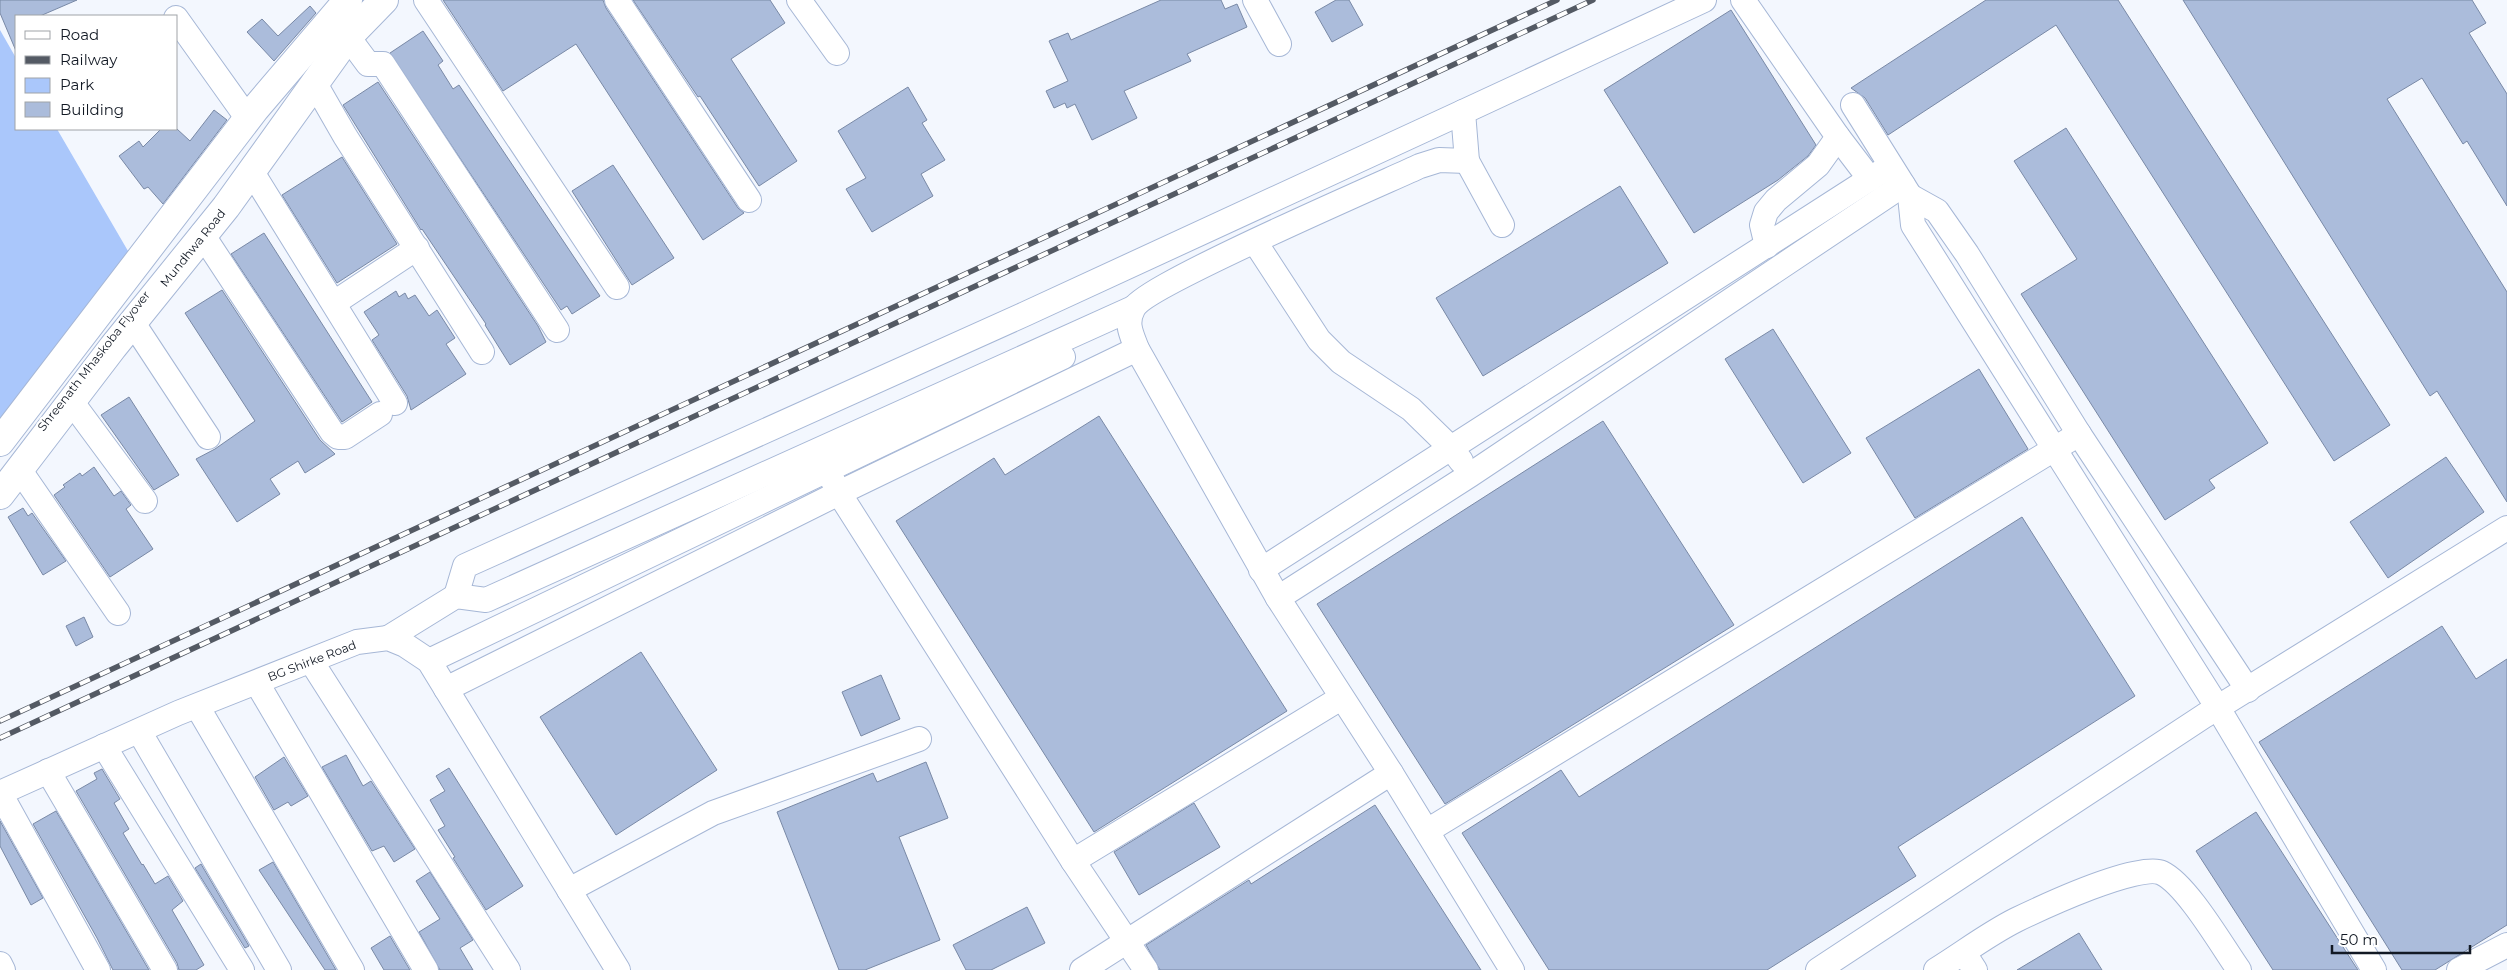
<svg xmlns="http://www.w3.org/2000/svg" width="2507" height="970" font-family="Montserrat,sans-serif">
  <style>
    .green { fill: #aac7fb }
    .building { fill: #abbcdb; stroke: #7989a6 }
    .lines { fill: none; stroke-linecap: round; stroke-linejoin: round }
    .minor-casing { stroke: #a6b7d6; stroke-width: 26 }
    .major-casing { stroke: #a6b7d6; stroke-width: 30 }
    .minor { stroke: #fff; stroke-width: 24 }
    .major { stroke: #fff; stroke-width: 28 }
    .rail-casing { stroke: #545a64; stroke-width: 5.5 }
    .rail { stroke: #fff; stroke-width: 4; stroke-dasharray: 11; stroke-linecap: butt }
    .labels { text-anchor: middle; stroke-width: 4.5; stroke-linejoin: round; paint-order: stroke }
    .street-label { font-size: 12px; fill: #121924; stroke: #fff }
  </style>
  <rect width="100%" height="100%" fill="#f3f7fe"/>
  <path class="green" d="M0,30L16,58V129H57L135,263L0,426Z"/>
  <g class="building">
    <path d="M0,0H77L40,16H16V51L0,13Z"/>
    <path d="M443,0H603L606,8L738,208L744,213L703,240L576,44L503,91Z"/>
    <path d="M633,0H770L785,23L731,59L797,161L759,186L700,96L698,97Z"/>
    <path d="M1161,0H1221L1225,9L1237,4L1247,27L1187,54L1191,61L1124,91L1137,118L1092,140L1075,104L1067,108L1065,103L1054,108L1046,91L1068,81L1049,41L1068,33L1071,40Z"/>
    <path d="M1336,0H1349L1363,25L1332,42L1315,12Z"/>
    <path d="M1986,0H2118L2390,425L2334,461L2056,25L1888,135L1865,98L1851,88Z"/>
    <path d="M2183,0H2472L2486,23L2469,33L2507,94V206L2467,141L2463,144L2422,78L2387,99L2507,292V502L2437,391L2430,396Z"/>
    <path d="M310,6L316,13L274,61L247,32L262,19L278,36Z"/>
    <path d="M1731,10L1816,145L1808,156L1778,180L1694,233L1604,90Z"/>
    <path d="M423,31L443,61L438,65L453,89L459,85L600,296L572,314L567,306L561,310L390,53Z"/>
    <path d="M378,82L538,326L546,342L510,365L485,325L486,324L422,229L421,230L343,105Z"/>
    <path d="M908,87L927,120L922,123L945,160L921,174L933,196L872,232L846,189L866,178L838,131Z"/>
    <path d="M214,110L227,120L163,204L148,187L144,189L119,156L139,141L143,147L161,129H177L190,141Z"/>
    <path d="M2066,128L2268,443L2209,480L2215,488L2165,520L2021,294L2077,259L2014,161Z"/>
    <path d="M342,157L397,244L337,283L282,195Z"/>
    <path d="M613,165L674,258L632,285L572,191Z"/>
    <path d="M1620,186L1668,263L1483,376L1436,298Z"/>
    <path d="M264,233L372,402L342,422L231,254Z"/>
    <path d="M222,290L320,440L335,454L305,473L298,461L270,479L280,494L237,522L196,459L215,449L255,421L185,313Z"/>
    <path d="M396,291L399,297L405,293L408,299L415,295L429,316L437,310L455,338L446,344L466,374L411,410L407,396L372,340L379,335L364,312Z"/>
    <path d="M1773,329L1851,453L1803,483L1725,359Z"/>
    <path d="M1979,369L2028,449L1915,518L1866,438Z"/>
    <path d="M129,397L179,475L154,490L101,415Z"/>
    <path d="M1099,416L1287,711L1094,832L896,521L994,458L1005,475Z"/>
    <path d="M1603,421L1734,625L1445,804L1317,604Z"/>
    <path d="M2446,457L2484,512L2388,578L2350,522Z"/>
    <path d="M94,467L114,496L121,491L131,505L126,509L153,549L110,577L54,495L65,487L63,485L80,473L82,476Z"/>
    <path d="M23,508L28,516L32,513L66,561L43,575L8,517Z"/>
    <path d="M2022,517L2135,696L1898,847L1916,876L1767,970H1549L1462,833L1561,770L1579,797Z"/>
    <path d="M84,617L93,637L76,646L66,626Z"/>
    <path d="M2442,626L2476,679L2507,659V925L2435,970H2402L2259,742Z"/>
    <path d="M641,652L717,770L616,835L540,717Z"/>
    <path d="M881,675L900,719L861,736L842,692Z"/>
    <path d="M346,755L363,786L371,781L415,849L394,862L384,846L372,851L322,767Z"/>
    <path d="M284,757L308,796L291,806L288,802L274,810L255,777Z"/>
    <path d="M926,762L948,818L899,837L940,940L865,970H839L777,812L873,773L877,782Z"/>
    <path d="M449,768L523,886L486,910L453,858L455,857L438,830L445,826L430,800L445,791L436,776Z"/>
    <path d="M102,769L120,799L114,803L129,829L123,833L142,865L143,864L155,884L168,876L183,901L172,910L204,965L196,970H179L177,963L76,791L97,779L94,773Z"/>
    <path d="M1194,803L1220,847L1139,895L1114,852Z"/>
    <path d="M1375,805L1481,970H1160L1146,945L1249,880L1251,884Z"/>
    <path d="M56,811L149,970H113L97,938L33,824Z"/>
    <path d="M2256,812L2354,964L2358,970H2273L2196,851Z"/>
    <path d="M0,821L43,898L31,905L0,846Z"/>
    <path d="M273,862L336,970H325L259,870Z"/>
    <path d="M201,864L249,946L245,948L195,868Z"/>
    <path d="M430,872L473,940L460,948L473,970H440L419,932L440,919L416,881Z"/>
    <path d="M1027,907L1045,943L991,970H966L953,945Z"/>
    <path d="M2079,933L2102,970H2017Z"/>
    <path d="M390,936L410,970H384L371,948Z"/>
  </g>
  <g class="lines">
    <g class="minor-casing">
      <g id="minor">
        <path d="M426,0L617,287"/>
        <path d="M617,0L749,200"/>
        <path d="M799,0L837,53"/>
        <path d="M1255,0L1279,44"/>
        <path d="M1743,0L1838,137L1818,165L1776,200L1766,212L1762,225L1767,246"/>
        <path d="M176,18L248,119"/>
        <path d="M348,37L368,64H383L557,330"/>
        <path d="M314,82L345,136L482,352"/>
        <path d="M1853,105L1910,196L1913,225L2218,708L2374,970"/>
        <path d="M1838,137L1870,179"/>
        <path d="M1467,161L1502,225"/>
        <path d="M252,172L395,403"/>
        <path d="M1910,196L1937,211L1967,254L2079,434L2248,690"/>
        <path d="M202,234L332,432L338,437H345L380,414"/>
        <path d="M1255,242L1319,340L1341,362L1411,409L1452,449L1461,461"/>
        <path d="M334,303L417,248"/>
        <path d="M133,323L208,437"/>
        <path d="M71,401L145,501"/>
        <path d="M19,469L118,613"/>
        <path d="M832,479L839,493L1073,861L1146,970"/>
        <path d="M1261,570L1890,166"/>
        <path d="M456,596L465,566L1025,314L1463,112"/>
        <path d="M1278,598L1470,475L1903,185"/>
        <path d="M388,638L456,596L486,600L1133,308"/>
        <path d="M311,661L508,970"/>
        <path d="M429,661L1063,357"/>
        <path d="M257,683L426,970"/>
        <path d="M446,689L839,493L1137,349"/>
        <path d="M197,706L352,970"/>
        <path d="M139,731L279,970"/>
        <path d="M104,746L242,970"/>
        <path d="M48,771L165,970"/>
        <path d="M0,793L178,713L357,642L388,638L405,645L429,661L618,970"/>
        <path d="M0,793L98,970"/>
        <path d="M1427,831L2079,434"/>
        <path d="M1073,861L1341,698"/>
        <path d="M569,890L713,813L919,739"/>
        <path d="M1964,953L1975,970"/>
        <path d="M0,964L3,970"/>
        <path d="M1082,970L1391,773"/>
        <path d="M1512,970L1391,773L1278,598L1137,349C1132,335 1125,324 1133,309C1144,286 1381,184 1420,166L1439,160L1467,161L1463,112L1704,0"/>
        <path d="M1818,970L2204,716L2507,528"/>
        <path d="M1936,970C1962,954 1988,934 2016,920C2041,908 2139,862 2162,873C2187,885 2222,946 2239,970"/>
        <path d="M2459,970L2507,945"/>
      </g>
    </g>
    <g class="major-casing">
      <g id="major">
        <path d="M0,442L255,109L348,0"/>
        <path d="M0,495L113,347L226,207L348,37L384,0"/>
      </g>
    </g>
    <use href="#minor" class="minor"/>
    <use href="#major" class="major"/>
    <g class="rail-casing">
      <g id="rail">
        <path d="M0,721L1557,0"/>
        <path d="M0,738L1593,0"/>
      </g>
    </g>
    <use href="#rail" class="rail"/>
  </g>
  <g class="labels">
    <g class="street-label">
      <text transform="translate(193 248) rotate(-51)" y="4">Mundhwa Road</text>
      <text transform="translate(94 361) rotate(-52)" y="4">Shreenath Mhaskoba Flyover</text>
      <text transform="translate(312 661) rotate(-21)" y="4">BG Shirke Road</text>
    </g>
  </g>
  <rect x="15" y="15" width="162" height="115" fill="#ffffff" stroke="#a0a3a7"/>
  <rect x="25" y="31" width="25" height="8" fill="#ffffff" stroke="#a0a3a7"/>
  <text x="60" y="40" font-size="15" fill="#121924">Road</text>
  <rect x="25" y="56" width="25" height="8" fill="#545a64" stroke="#a0a3a7"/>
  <text x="60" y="65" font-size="15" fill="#121924">Railway</text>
  <rect x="25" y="78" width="25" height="15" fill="#aac7fb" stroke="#a0a3a7"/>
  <text x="60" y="90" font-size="15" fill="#121924">Park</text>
  <rect x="25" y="102" width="25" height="15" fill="#abbcdb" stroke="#a0a3a7"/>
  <text x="60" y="115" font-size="15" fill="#121924">Building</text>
  <path d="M2332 945v8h138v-8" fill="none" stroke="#121924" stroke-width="2.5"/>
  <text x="2340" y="945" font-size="15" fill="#121924" stroke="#ffffff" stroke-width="4" paint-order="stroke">50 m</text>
</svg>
